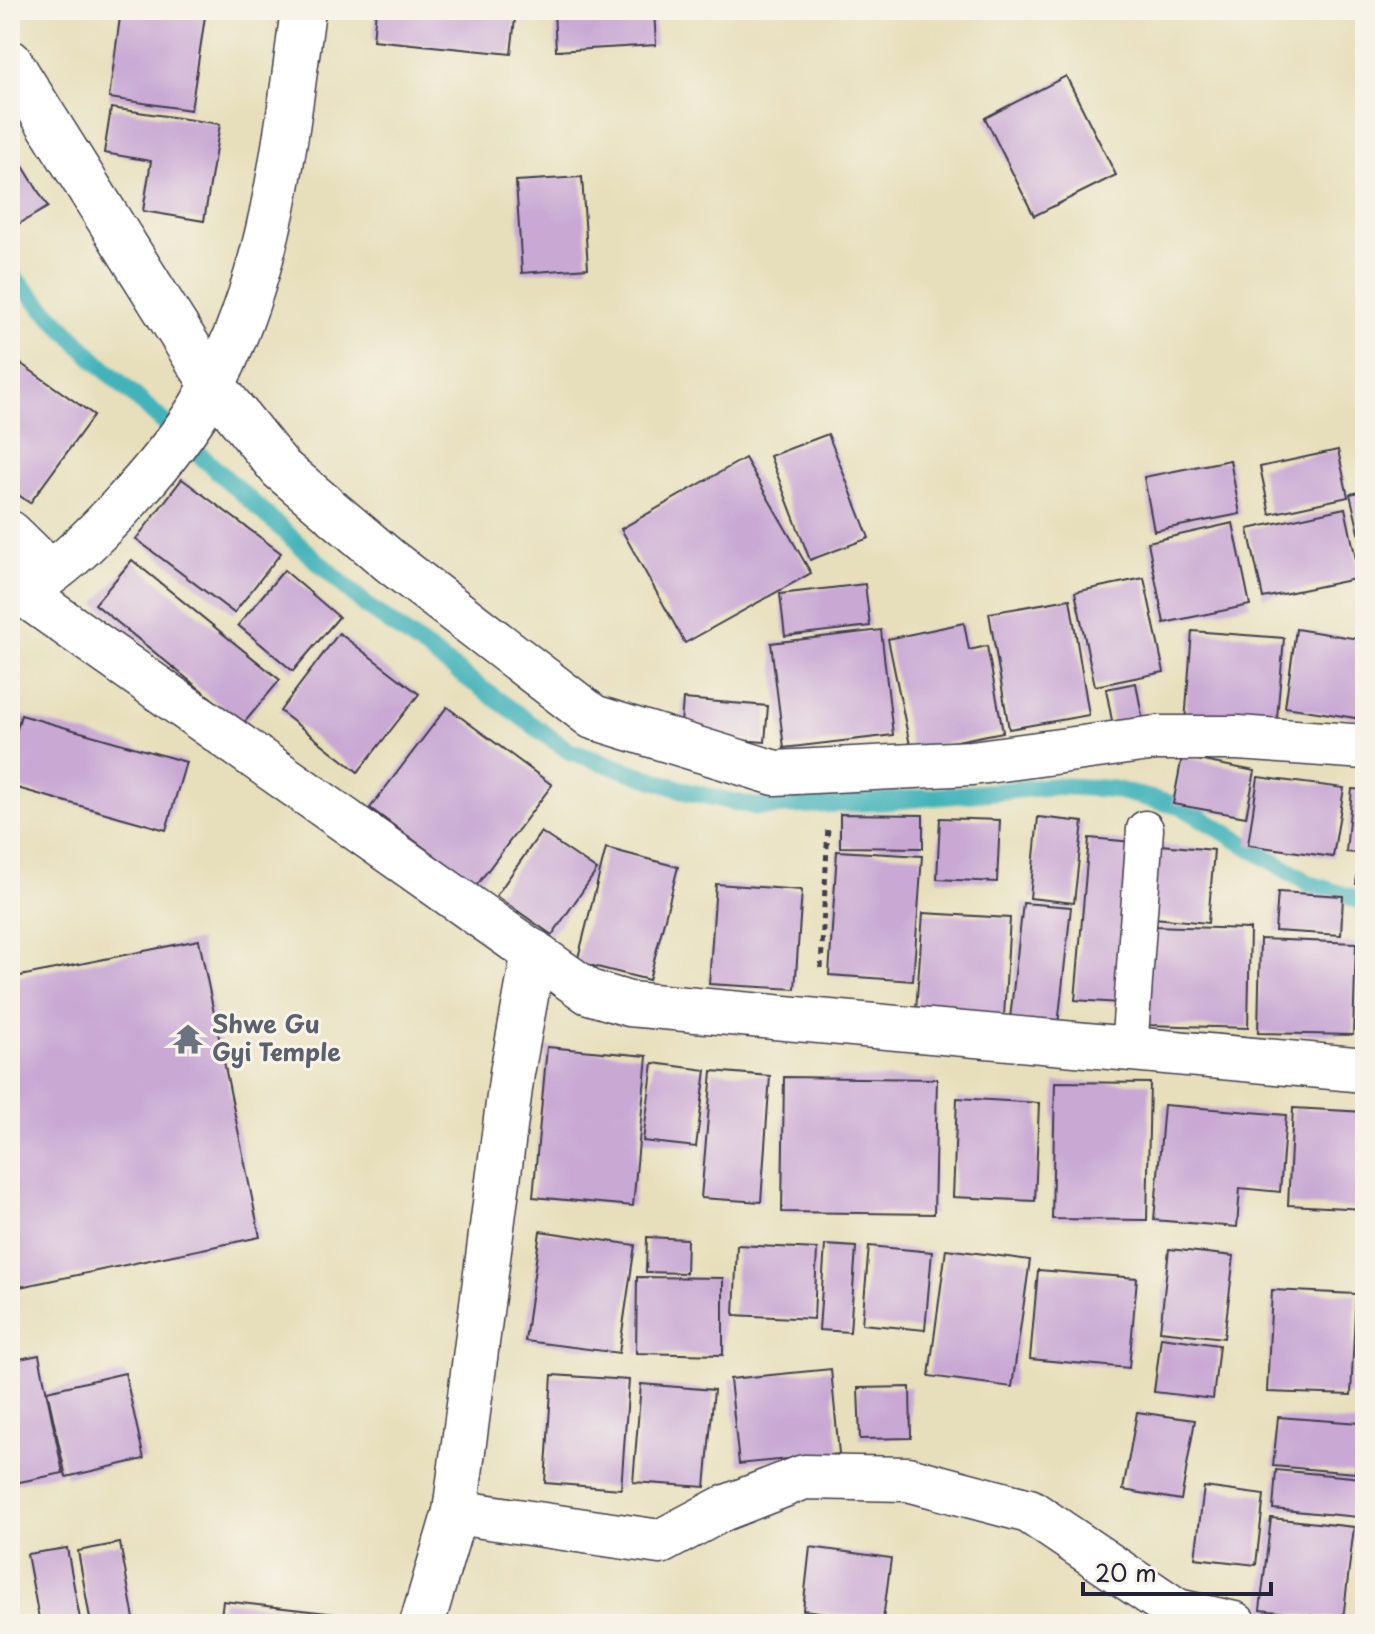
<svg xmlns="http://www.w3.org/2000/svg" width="1375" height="1634" font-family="'Playpen Sans',sans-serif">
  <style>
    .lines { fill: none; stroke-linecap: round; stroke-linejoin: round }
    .stream { stroke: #43b3ba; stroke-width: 18 }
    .building { fill: #c9a9d4 }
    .service-casing { stroke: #403e4e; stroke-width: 39 }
    .minor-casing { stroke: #403e4e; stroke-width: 47 }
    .tertiary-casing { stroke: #403e4e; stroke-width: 47 }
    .path { stroke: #403e4e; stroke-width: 5; stroke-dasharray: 6 6; stroke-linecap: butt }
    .service { stroke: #fff; stroke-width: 36 }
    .minor { stroke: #fff; stroke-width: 44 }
    .tertiary { stroke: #fff; stroke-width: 44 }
    .labels { text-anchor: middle; stroke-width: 6; stroke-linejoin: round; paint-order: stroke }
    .worship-label { font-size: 24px; font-weight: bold; fill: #5b616d; stroke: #f7f3e8; text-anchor: start }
  </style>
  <rect width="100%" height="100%" fill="#f7f3e8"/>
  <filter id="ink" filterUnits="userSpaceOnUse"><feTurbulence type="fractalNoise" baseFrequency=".0125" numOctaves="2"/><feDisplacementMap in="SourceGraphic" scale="16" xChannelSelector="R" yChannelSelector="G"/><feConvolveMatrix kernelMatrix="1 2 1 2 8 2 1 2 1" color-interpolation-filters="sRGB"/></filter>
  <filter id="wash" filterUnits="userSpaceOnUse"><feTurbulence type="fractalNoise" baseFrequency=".006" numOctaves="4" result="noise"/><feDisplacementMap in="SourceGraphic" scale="32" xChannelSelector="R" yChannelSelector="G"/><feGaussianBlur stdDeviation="1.8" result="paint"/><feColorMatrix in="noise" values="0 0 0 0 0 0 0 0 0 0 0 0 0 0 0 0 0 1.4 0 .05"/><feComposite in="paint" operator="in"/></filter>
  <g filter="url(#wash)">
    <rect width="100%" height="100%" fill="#e7dfbb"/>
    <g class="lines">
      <path class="stream" d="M10,274L97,362L368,607L569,751L689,792L758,807L878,802L1057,786L1112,789L1183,807L1310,884L1365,902"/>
    </g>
    <g id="blocks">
      <g class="building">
        <path d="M121,10H206L191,110L109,98Z"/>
        <path d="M376,10H516L511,54L373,40Z"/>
        <path d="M554,10H654L656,45L556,51Z"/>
        <path d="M1066,76L1116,175L1034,216L985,118Z"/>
        <path d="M111,108L220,124L204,221L143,211L151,161L104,153Z"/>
        <path d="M10,145L48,207L10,229Z"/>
        <path d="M582,177L588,268L522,273L516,181Z"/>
        <path d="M10,356L94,415L30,503L10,489Z"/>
        <path d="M828,434L869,538L810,560L770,456Z"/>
        <path d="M1338,450L1348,497L1270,514L1260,467Z"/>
        <path d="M745,458L811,573L685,643L621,529Z"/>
        <path d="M1230,460L1240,514L1154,531L1144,477Z"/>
        <path d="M182,479L281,553L234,613L136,539Z"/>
        <path d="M1365,491V554H1364L1350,494Z"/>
        <path d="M1345,508L1360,578L1263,598L1248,529Z"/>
        <path d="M1233,523L1250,605L1164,623L1148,542Z"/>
        <path d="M132,560L280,680L243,724L95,604Z"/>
        <path d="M284,570L339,617L293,671L238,625Z"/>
        <path d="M1144,578L1164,672L1095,686L1075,592Z"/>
        <path d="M865,584L870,626L785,636L780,594Z"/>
        <path d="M1070,599L1089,715L1009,729L989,613Z"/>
        <path d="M964,623L969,650L987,646L1003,732L911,750L888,639Z"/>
        <path d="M1296,629L1365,640L1362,719L1285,707Z"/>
        <path d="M881,630L893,735L784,748L771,643Z"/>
        <path d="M1192,631L1284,638L1276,730L1185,722Z"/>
        <path d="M339,633L419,694L358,772L280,711Z"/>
        <path d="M1136,683L1143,721L1113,726L1106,689Z"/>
        <path d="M683,699L768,706L765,742L680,736Z"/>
        <path d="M447,707L552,785L476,886L370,808Z"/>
        <path d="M21,715L186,762L166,830L10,786V753Z"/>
        <path d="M1182,757L1255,771L1246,817L1173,804Z"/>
        <path d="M1258,777L1344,788L1333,857L1248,845Z"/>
        <path d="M1352,789L1365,790V854L1346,852Z"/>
        <path d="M840,814L923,815V848L840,847Z"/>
        <path d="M1038,817L1083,822L1074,903L1030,898Z"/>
        <path d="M940,818L1000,820L997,882L937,879Z"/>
        <path d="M541,832L597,870L552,935L496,896Z"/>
        <path d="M1089,838L1133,842L1120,1003L1075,1000Z"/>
        <path d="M1150,844L1214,850L1208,923L1143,917Z"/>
        <path d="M606,848L678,867L649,980L577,962Z"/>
        <path d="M837,851L922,856L913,981L829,975Z"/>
        <path d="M1360,857L1365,858V886L1356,884Z"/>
        <path d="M716,884L802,890L795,989L709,984Z"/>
        <path d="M1278,892L1343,896L1341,935L1275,931Z"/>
        <path d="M1023,903L1071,907L1058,1025L1010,1019Z"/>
        <path d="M923,913L1010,918L1004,1016L916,1011Z"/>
        <path d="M1151,926L1250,929L1248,1028L1148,1025Z"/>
        <path d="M1260,939L1356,943L1353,1035L1258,1033Z"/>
        <path d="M199,940L260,1237L10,1289V978Z"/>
        <path d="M547,1047L647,1056L633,1206L533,1197Z"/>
        <path d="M653,1063L706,1070L696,1147L643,1141Z"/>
        <path d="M712,1071L770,1076L761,1202L701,1198Z"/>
        <path d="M784,1077L937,1079L934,1214L782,1212Z"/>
        <path d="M1055,1082L1150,1083L1147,1220L1052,1219Z"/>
        <path d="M957,1098L1039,1103L1035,1201L953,1197Z"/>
        <path d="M1164,1105L1286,1115L1280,1192L1240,1188L1237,1227L1154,1220Z"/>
        <path d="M1293,1108L1365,1112V1209L1288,1205Z"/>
        <path d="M540,1231L635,1245L619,1353L525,1341Z"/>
        <path d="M647,1237L687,1239L686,1273L646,1272Z"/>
        <path d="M737,1245L817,1249L814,1319L734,1315Z"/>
        <path d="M825,1245L856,1247L850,1332L819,1330Z"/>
        <path d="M869,1246L932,1252L925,1330L862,1324Z"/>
        <path d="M946,1249L1030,1260L1012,1387L929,1376Z"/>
        <path d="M1169,1249L1234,1256L1224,1338L1160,1331Z"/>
        <path d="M1038,1270L1137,1278L1129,1368L1030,1359Z"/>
        <path d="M637,1277L723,1278V1355L636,1353Z"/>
        <path d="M1272,1290L1356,1294L1351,1395L1267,1392Z"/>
        <path d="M1161,1337L1219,1345L1213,1399L1154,1392Z"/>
        <path d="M39,1355L63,1473L10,1484V1361Z"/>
        <path d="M831,1369L839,1454L739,1464L730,1379Z"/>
        <path d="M125,1373L144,1459L66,1477L47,1391Z"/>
        <path d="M552,1375L629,1380L621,1489L545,1483Z"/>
        <path d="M641,1384L714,1390L705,1487L633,1482Z"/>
        <path d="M910,1387L911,1438L860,1439L858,1388Z"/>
        <path d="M1137,1412L1195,1420L1181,1500L1123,1490Z"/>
        <path d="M1278,1417L1359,1423L1355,1473L1273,1466Z"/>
        <path d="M1276,1470L1362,1478L1358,1517L1273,1509Z"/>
        <path d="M1204,1487L1264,1495L1256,1565L1195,1558Z"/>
        <path d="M1271,1518L1354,1527L1343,1619L1260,1610Z"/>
        <path d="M120,1543L135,1624H91L78,1551Z"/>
        <path d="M810,1547L891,1558L883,1620L803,1610Z"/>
        <path d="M67,1548L80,1619L40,1624L27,1554Z"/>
        <path d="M223,1601L344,1615L343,1624H220Z"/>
        <path d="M649,1618L692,1622V1624H649Z"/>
      </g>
    </g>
  </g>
  <g filter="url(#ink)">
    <use href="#blocks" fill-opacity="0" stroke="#403e4e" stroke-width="2"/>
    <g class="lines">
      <g class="service-casing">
        <path id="service" d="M1129,1050L1145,829"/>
      </g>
      <g class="minor-casing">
        <g id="minor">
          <path d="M10,62L212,384L281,469L390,561L593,717L775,773L972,763L1156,738H1238L1365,747"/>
          <path d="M10,533L49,571"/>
          <path d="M21,592L589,992L629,1004L1365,1070"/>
          <path d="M455,1512L660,1542L722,1509L804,1477L908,1479L1029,1511L1177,1611L1234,1624"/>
          <path d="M422,1624L455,1512L512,1073L534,952"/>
        </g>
      </g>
      <g class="tertiary-casing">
        <path id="tertiary" d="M10,596C50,581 90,540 119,509C148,478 176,445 199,409C271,291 285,144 303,10"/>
      </g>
      <path class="path" d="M821,968L828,826"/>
      <use href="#service" class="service"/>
      <use href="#minor" class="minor"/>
      <use href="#tertiary" class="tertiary"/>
    </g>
  </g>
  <defs>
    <g id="temple-bare" transform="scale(2.4)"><path d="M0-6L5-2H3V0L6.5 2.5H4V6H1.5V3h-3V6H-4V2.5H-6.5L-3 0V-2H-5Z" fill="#6b7280" stroke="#f7f3e8" stroke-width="2.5" paint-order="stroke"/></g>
  </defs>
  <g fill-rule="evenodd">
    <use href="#temple-bare" x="188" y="1039"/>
  </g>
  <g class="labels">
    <g class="worship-label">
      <text x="212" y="1033">Shwe Gu<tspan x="212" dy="28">Gyi Temple</tspan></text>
    </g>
  </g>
  <rect width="1375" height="1634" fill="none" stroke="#f7f3e8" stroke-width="40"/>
  <path d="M1083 1582v12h188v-12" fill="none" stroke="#22223b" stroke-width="4"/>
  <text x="1095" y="1582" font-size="24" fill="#22223b" stroke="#f7f3e8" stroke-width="6" paint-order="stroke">20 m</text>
</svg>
